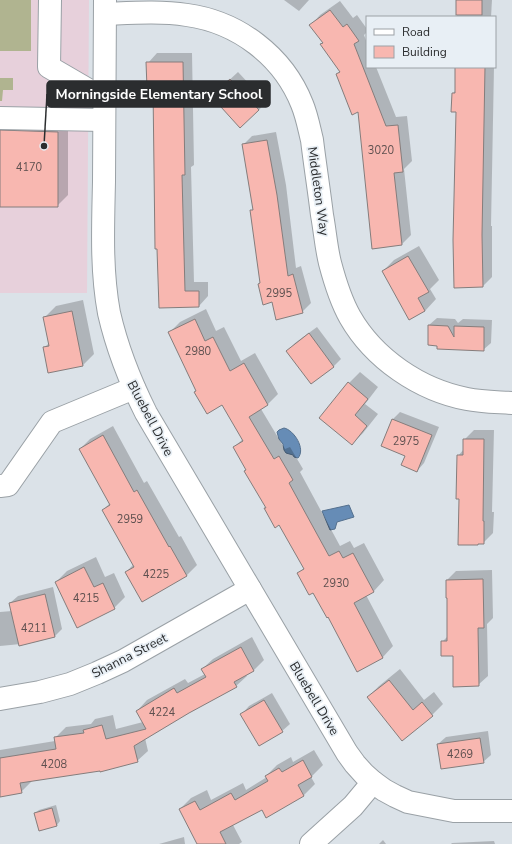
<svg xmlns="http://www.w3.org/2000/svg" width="512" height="844" font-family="'Nunito Sans',sans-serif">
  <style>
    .education { fill: #e7d0db }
    .green { fill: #b0b490 }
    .water { fill: #668cb6; stroke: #54708e }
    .shadow { fill: #0003 }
    .building { fill: #f8b7b0; stroke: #857d7c }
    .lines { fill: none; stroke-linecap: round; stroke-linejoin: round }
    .minor-casing { stroke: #9aa1a6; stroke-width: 24 }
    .minor { stroke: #fff; stroke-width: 22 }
    .labels { text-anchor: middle; stroke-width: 3.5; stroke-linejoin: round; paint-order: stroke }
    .number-label { font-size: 11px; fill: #5e504f }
    .street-label { font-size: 13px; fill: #2b2d2f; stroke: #e8eff5 }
    .leader { fill: none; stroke: #2b2d2f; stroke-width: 1.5 }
    .callout-dot { fill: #2b2d2f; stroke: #e8eff5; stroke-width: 1.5 }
    .callout { fill: #2b2d2f; stroke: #2b2d2f; stroke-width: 1.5 }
    .callout-label { font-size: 14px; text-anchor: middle; font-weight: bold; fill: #fff }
  </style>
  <rect width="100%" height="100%" fill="#dbe2e8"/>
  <path class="education" d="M0,0H89L87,293H0Z"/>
  <g class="green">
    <rect x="0" y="0" width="31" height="51"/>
    <path d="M0,78H13V90H3L2,101H0Z"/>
  </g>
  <g class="water">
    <path d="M284,428C294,430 306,449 298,458L294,457L293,455L286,453L284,450L283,444L279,439L277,432L279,430Z"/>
    <path d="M349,505L354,517L337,522L335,529L330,530L322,511Z"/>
  </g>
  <g class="shadow">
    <path d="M284,0H309L299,11Z"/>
    <path d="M457,0H492L491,17H457Z"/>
    <path d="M340,1L353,18L357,15L367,29V32L364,35L367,43V67H376L396,117L407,116L412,161L404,169L411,235L402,244L359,111L337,74L340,71L321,44L324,42L311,25L320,15Z"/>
    <path d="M157,53H192L194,165L191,167L194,282H208V296L199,306L160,307L154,87L148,63Z"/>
    <path d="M456,67H494L491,226H492V277L483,286L457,111H452L453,93L456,90Z"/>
    <path d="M238,72L266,102L259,110L212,96Z"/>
    <path d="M0,117L68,121V195L57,206H0Z"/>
    <path d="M276,132L286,185L296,268L301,266L311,303L302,312L272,301L259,284L261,282L252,211L254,209L243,145L252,136Z"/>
    <path d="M419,246L439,280L430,289L436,299L425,311L410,319L383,271L394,260Z"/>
    <path d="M83,300L94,354L83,365L49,372L44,348L50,342L45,317L56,306Z"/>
    <path d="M206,309L216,331L224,327L241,361L255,353L278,394L267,405L261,409L285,449L290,447L303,469L300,472L340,546L350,541L354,548L364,543L384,580L374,591L366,595L393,646L383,657L358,670L328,616L314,591L298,573L304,568L280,524L267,507L247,469L234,447L243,439L223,404L197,390L169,333L180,322Z"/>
    <path d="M437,318L455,319L458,323L463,319L492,320L491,343L483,350L438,345L429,325Z"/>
    <path d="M317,327L341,359L333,367L288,351L295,343Z"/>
    <path d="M360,372L378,387L365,404L378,414L363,433L352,444L349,383Z"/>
    <path d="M400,412L439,427L424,463L417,471L406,456L382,446L393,419Z"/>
    <path d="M113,426L144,483L147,481L179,537L181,536L197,565L187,575L142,600L126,572L134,564L103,510L110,503L80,449L90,439Z"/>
    <path d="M474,430H494L492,512H494L493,533L483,543H479L478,544L460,498L458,456L464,449V440Z"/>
    <path d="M96,557L105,577L114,573L125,597L114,608L56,582L67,571Z"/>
    <path d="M492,570L493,618L487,624L488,676L478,685L442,642L448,636L447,580L456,571Z"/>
    <path d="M53,587L62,629L54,637L21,644L0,646V612L12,611L10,603L18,596Z"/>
    <path d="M252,637L264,660L254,670L246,675L247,676L236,686L188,713L145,738L148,751L137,761L32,781L21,792L0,796V750L55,741V738L66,727L91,724L95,719L113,715L116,729L143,722L137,711L147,700L185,679L188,683L205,674L202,669L213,659Z"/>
    <path d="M400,669L424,700L434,692L443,704L432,715L368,697L379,686Z"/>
    <path d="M272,693L290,724L282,731L242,714L249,706Z"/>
    <path d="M488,731L491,755L483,762L438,744L446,737Z"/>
    <path d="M314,750L323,765L311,777L315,784L304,795L266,817L262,809L233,825L242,842L239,844H198L180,809L191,798L207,790L211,800L243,783L246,790L267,777L266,776L277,765L291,757L293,762Z"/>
    <path d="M56,805L60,821L57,825L40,830L35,813L39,810Z"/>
    <path d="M184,837L185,844H159Z"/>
    <path d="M383,840L386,844H379Z"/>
    <path d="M494,841L495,844H451L452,843Z"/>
  </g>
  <g class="building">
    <rect x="456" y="0" width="26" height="15"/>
    <path d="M330,10L343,27L347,24L359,41L354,44L386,126L398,125L403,172L394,173L402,245L372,249L358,112L352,115L336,74L340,72L320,44L323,43L309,25Z"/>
    <path d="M146,62H183L185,175H182L185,291H199V307L159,308L157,249H155L153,88H147Z"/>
    <path d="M455,67H485L482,235L483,287L454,288L453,240L456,112H451L452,93H455Z"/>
    <path d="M230,79L259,110L240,128L211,96Z"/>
    <path d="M0,130L58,132V207H0Z"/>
    <path d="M267,140L277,195L288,276L293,274L303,313L276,320L272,302L263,305L258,284L260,283L250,210H253L242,144Z"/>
    <path d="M408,256L429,292L418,298L425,311L409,320L382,271Z"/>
    <path d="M72,311L83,366L48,373L43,347L49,346L43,317Z"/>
    <path d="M195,319L205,341L213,337L230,371L244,363L268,405L249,417L274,459L279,456L293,480L289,483L329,556L339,551L343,558L353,553L374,592L354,603L383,658L357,672L328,617L327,618L313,593L309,595L297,573L304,569L279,525L275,528L264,508H266L244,471L246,470L233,447L243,441L222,405L207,414L194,392L196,391L168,332Z"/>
    <path d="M428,325L448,326L454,337V326L484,327V351L437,349V346L428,345Z"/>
    <path d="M309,333L334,367L311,384L286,351Z"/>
    <path d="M348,382L368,399L355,415L367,426L352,445L319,418Z"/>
    <path d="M392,419L432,435L417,472L401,465L405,456L381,446Z"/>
    <path d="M103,435L134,492L137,490L169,547L170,546L187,576L142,602L125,572L134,567L102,510L110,505L79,449Z"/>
    <path d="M463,439H484L483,521H484V544H478V545H458L459,499H456L457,455H463Z"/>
    <path d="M84,567L94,587L103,583L115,609L77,628L55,582Z"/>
    <path d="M483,579L484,628H478L479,686L453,687V656H441V641H447V598H446V580Z"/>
    <path d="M45,594L55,637L19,646L9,603Z"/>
    <path d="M241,647L254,671L234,682L237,687L189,713L134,746L138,762L100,772V771L20,783L22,793L0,797V758L56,749L54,737L84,733L83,730L102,725L106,739L146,729L136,711L174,688L177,693L206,677L201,669Z"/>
    <path d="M389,680L413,710L422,702L433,716L402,741L367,697Z"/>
    <path d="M264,700L283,732L259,746L240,714Z"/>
    <path d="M480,738L484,763L441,769L437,744Z"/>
    <path d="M303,760L312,777L298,785L304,796L266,818L262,810L220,832L226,844H197L179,809L195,801L200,810L231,793L235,800L268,781L265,776L279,768L282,772Z"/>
    <path d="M52,808L57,826L39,831L34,813Z"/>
  </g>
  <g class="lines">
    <g class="minor-casing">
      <g id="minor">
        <path d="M50,0L49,67L104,99"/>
        <path d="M105,0C105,61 104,122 104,182C103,226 101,270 109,313C117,348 130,381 146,413L347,753L355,764L364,774L373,782L384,790L395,796L408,802L454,811H512"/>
        <path d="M105,14C132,13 160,11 187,15C238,22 283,56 302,104C307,116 309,128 312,140C315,165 319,190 322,215C325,231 326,247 330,263C335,282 341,301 350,317C374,359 420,390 467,399C481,402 497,402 512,403"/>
        <path d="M0,118L104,120"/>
        <path d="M0,486L8,485L52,422L134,388"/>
        <path d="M0,699L40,692L70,684L97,673L123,661L250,589"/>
        <path d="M311,844L353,806L373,782"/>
      </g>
    </g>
    <use href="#minor" class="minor"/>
  </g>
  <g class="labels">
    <g class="number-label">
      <text x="381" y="154">3020</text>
      <text x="29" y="171">4170</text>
      <text x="279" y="297">2995</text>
      <text x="198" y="355">2980</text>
      <text x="406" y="445">2975</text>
      <text x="130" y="523">2959</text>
      <text x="156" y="578">4225</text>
      <text x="336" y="587">2930</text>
      <text x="86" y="602">4215</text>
      <text x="34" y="632">4211</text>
      <text x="162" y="716">4224</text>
      <text x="460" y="758">4269</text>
      <text x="54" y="768">4208</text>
    </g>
    <g class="street-label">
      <text transform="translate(319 191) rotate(82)" y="5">Middleton Way</text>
      <text transform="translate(151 418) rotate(62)" y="5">Bluebell Drive</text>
      <text transform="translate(129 655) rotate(-27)" y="5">Shanna Street</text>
      <text transform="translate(315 698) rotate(59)" y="5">Bluebell Drive</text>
    </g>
  </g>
  <path class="leader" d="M44 146L47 94"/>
  <circle class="callout-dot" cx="44" cy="146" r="4"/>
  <rect class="callout" x="47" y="81" width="223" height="26" rx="4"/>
  <g class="callout-label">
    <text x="159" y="99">Morningside Elementary School</text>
  </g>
  <rect x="366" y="16" width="130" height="52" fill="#e8eff5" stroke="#9ca1a6"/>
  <rect x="374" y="29" width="20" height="6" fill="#ffffff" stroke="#9ca1a6"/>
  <text x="402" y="36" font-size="12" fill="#2b2d2f">Road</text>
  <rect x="374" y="46" width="20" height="12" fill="#f8b7b0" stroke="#9ca1a6"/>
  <text x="402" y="56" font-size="12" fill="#2b2d2f">Building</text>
</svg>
